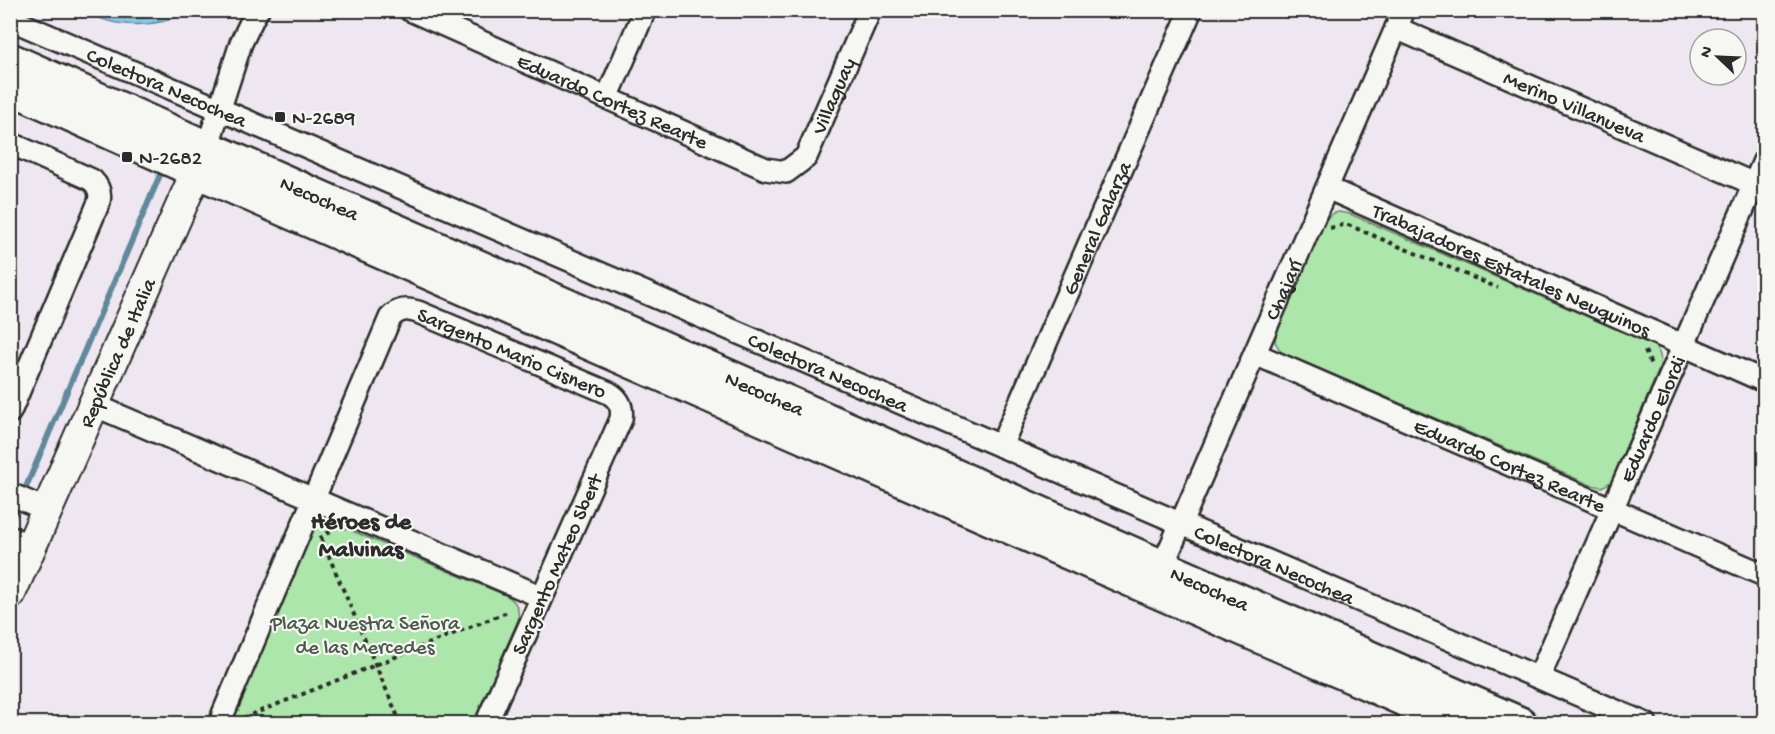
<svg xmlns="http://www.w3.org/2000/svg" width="1775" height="734" font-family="'Gochi Hand',sans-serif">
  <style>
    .green { fill: #ace6ab; stroke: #6c886b; stroke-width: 1.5 }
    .water { fill: #84c7e5; stroke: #60899b; stroke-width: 1.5 }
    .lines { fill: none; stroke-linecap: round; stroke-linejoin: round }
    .shore { stroke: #4f6975; stroke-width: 1.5 }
    .stream { stroke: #60899b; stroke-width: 6 }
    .street-casing { stroke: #2b2b2b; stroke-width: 26 }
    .secondary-casing { stroke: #2b2b2b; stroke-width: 34 }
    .primary-casing { stroke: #2b2b2b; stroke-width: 38 }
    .path { stroke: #2b2b2b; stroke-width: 4; stroke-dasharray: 4.5 4.5; stroke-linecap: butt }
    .street { stroke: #f6f6f2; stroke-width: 21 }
    .secondary { stroke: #f6f6f2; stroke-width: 30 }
    .primary { stroke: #f6f6f2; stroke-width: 33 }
    .poi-dot { fill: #2b2b2b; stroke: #f6f6f2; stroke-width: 2 }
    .labels { text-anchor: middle; stroke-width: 4.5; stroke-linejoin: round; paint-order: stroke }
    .street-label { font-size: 21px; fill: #2b2b2b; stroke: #f6f6f2 }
    .poi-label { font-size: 21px; fill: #2b2b2b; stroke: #f6f6f2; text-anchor: start }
    .park-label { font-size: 21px; fill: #4b5a4b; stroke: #f6f6f2 }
    .quarter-label { font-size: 24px; font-weight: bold; fill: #2b2b2b; stroke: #f6f6f2 }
  </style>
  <rect width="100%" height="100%" fill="#eee6f1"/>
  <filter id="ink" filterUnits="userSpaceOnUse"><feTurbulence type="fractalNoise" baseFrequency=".0167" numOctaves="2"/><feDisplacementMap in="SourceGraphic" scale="12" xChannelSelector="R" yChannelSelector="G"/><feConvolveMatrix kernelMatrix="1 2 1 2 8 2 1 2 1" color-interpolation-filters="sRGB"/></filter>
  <g filter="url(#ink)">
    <g class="green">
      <path d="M1339,212L1350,214L1653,345C1661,352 1662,359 1659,369L1611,482L1602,487L1591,485L1281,352L1275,342L1277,330L1325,220L1334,213Z"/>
      <path d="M326,523H333L505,595C516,600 520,608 518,620L473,723L234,724V715L311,532L320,524Z"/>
    </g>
    <path class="water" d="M87,11H189C161,27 115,31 87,11Z"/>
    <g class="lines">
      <path class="shore" d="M98,10C122,21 153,20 177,10"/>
      <g class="stream">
        <path d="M26,487L163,168"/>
        <path d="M10,523L17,508"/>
      </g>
      <g class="street-casing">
        <g id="street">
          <path id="s1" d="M410,10L766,169L786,172L806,157L870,10"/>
          <path id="s2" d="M10,19L1646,724"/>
          <path id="s3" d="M1396,28L1754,184"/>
          <path d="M607,98L645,10"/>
          <path d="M10,143L92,180C99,187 101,193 99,202L10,412"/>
          <path d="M207,148L241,43L254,16L258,10"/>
          <path id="s4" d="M1327,188L1764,381"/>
          <path id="s5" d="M1255,354L1764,575"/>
          <path d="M94,405L542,597"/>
          <path id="s6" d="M1001,446L1191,10"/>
          <path d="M10,494L47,510"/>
          <path d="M10,537L31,547"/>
          <path id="s7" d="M1162,567L1404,10"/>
          <path id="s8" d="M1539,677L1764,161"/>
          <path id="s9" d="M221,724L223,714L390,318C398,309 406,308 418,312L609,393C619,399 623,407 621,419L486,724"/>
        </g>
      </g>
      <g class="secondary-casing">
        <g id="secondary">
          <path id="s10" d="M10,594L206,150"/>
        </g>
      </g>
      <g class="primary-casing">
        <g id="primary">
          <path id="s11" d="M10,60L207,148L1520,724"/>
          <path d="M10,87L197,171L1461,724"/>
        </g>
      </g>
      <g class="path">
        <path d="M1330,228L1346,224L1498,288"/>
        <path d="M1645,351L1652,367"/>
        <path d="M321,538L401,724"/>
        <path d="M319,539L331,531L333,532"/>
        <path d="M243,718L510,611"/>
      </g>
      <use href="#street" class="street"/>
      <use href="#secondary" class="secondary"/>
      <use href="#primary" class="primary"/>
    </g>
  </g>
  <g class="poi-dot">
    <rect x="274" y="111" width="12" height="12" rx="3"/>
    <rect x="121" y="151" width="12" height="12" rx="3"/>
  </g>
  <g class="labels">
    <g class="street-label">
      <text dy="7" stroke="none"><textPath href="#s2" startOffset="171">Colectora Necochea</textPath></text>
      <text dy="7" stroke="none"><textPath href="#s1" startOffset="502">Villaguay</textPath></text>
      <text dy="7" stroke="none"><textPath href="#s1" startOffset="222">Eduardo Cortez Rearte</textPath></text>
      <text dy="7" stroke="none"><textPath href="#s3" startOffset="195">Merino Villanueva</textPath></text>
      <text dy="7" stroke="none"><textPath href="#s11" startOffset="339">Necochea</textPath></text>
      <text dy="7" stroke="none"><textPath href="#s6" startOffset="238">General Galarza</textPath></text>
      <text dy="7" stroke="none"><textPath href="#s4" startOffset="202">Trabajadores Estatales Neuquinos</textPath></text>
      <text dy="7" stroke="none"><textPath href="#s7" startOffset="303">Chajarí</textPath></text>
      <text dy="7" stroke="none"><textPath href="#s10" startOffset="264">República de Italia</textPath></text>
      <text dy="7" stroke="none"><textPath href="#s9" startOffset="573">Sargento Mario Cisnero</textPath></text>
      <text dy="7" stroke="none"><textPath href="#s2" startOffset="891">Colectora Necochea</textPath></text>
      <text dy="7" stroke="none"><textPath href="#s11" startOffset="825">Necochea</textPath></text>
      <text dy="7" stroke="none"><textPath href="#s8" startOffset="282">Eduardo Elordi</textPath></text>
      <text dy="7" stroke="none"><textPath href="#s5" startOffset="278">Eduardo Cortez Rearte</textPath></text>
      <text transform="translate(556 564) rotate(-66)" y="7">Sargento Mateo Sbert</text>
      <text dy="7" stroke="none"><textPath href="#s2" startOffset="1377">Colectora Necochea</textPath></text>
      <text dy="7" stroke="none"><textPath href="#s11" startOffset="1311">Necochea</textPath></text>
    </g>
    <g class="poi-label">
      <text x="292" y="124">N-2689</text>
      <text x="139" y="164">N-2682</text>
    </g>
    <g class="park-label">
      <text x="365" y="629">Plaza Nuestra Señora<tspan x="365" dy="24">de las Mercedes</tspan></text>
    </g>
    <g class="quarter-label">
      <text x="361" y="528">Héroes de<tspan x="361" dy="28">Malvinas</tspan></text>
    </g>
  </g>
  <rect width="1775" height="734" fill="none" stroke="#f6f6f2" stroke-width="36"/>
  <rect x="18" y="18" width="1739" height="698" fill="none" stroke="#2b2b2b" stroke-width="2" filter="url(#ink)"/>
  <g transform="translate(1718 57) rotate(293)"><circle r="28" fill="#f6f6f2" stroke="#a5a5a2" stroke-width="1.5"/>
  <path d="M0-4.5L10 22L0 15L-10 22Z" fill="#2b2b2b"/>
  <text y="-9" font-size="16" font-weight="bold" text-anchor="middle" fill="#2b2b2b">N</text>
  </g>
</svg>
